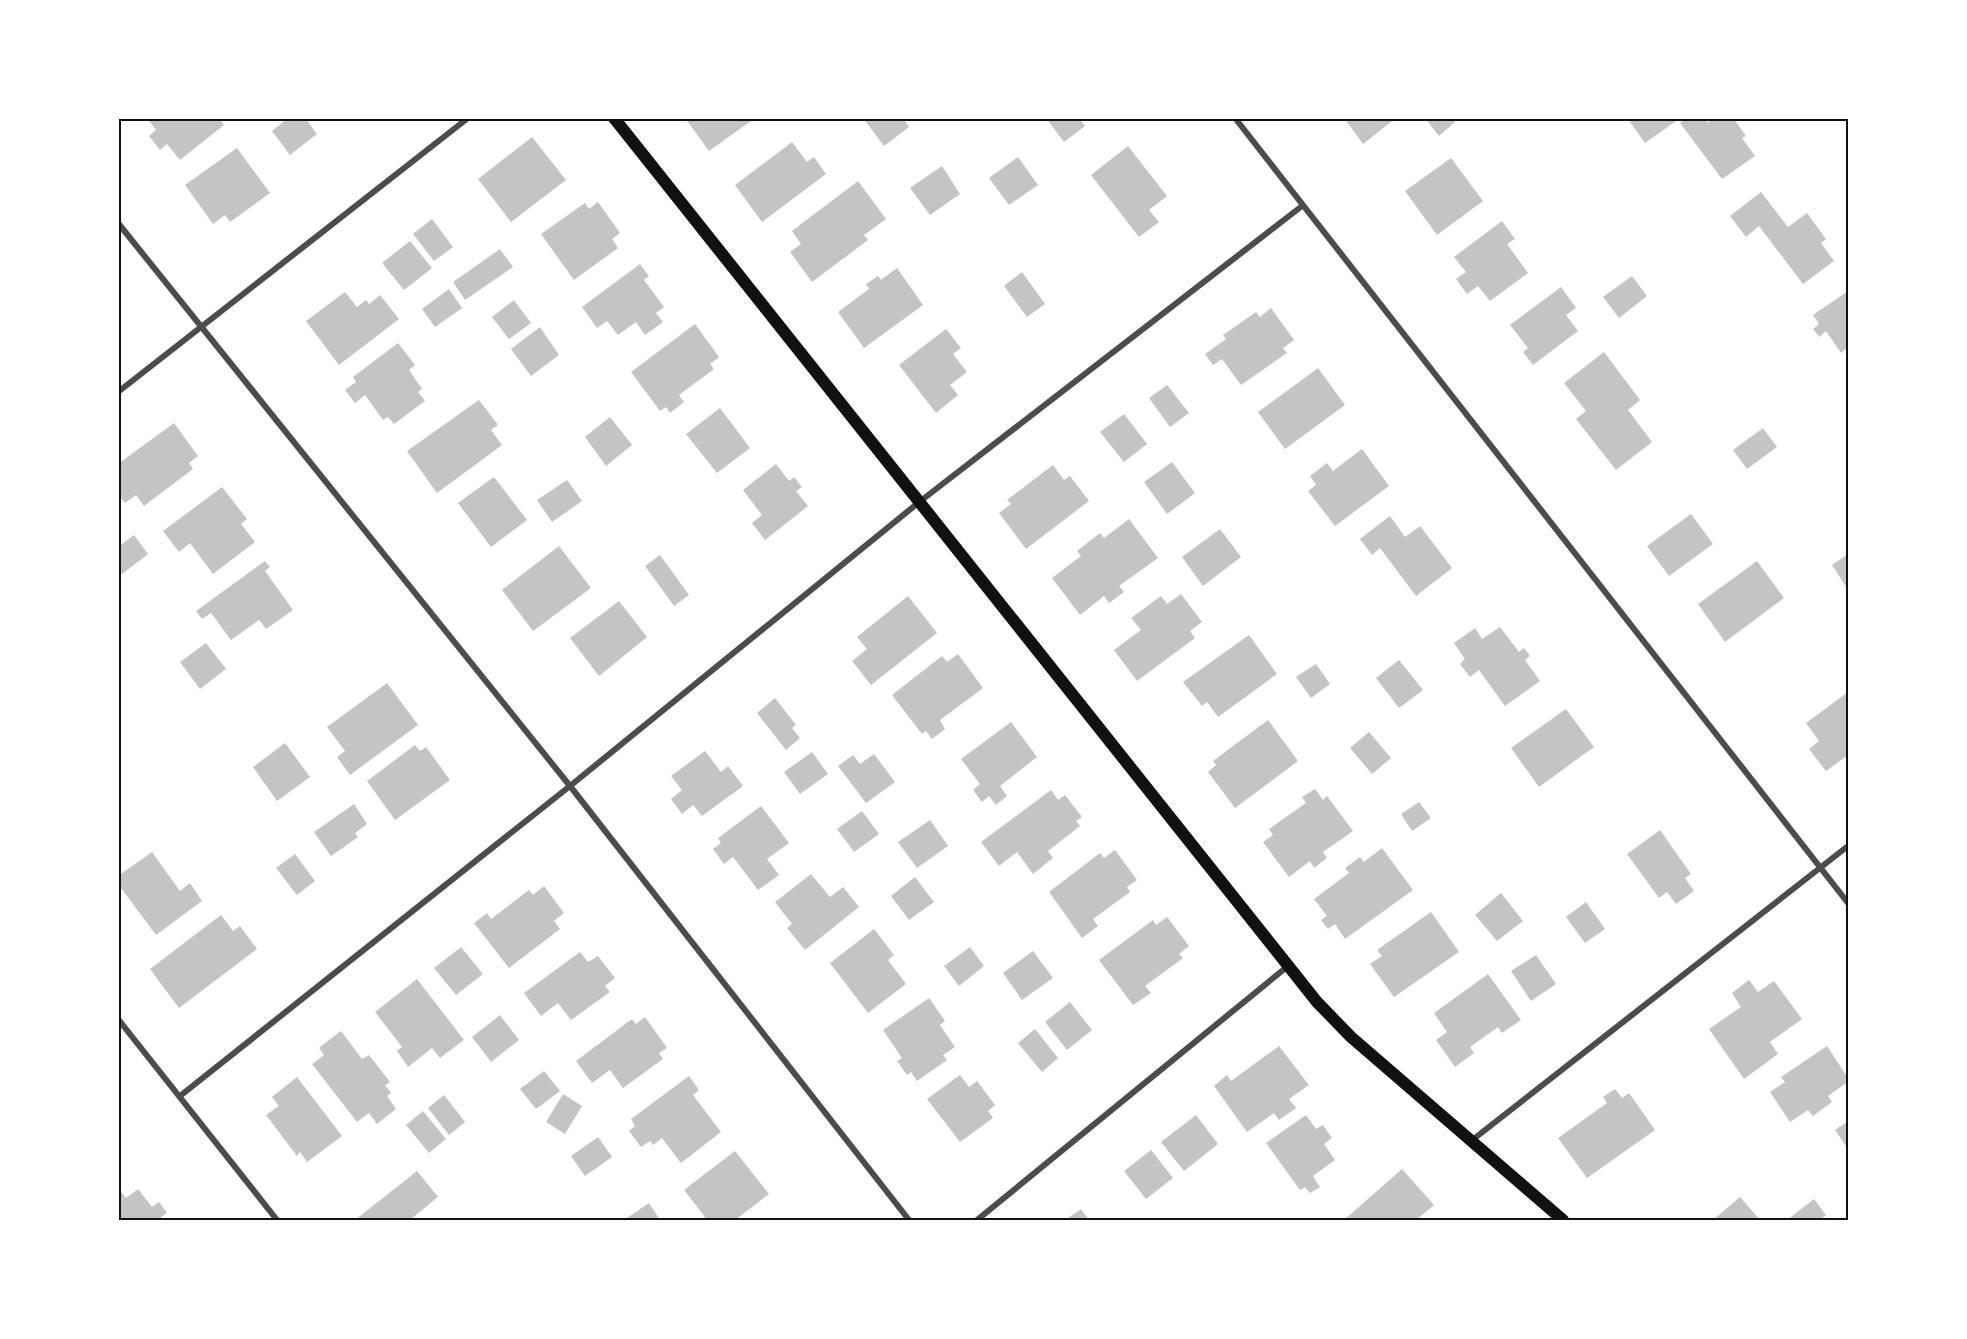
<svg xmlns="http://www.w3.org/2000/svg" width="1967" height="1339" font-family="'Noto Serif',serif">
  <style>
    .building { fill: #c4c4c4 }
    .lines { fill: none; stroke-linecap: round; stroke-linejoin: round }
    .minor { stroke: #4c4c4c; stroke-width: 6 }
    .secondary { stroke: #111; stroke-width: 12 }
    .neatline { fill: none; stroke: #111; stroke-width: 2 }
  </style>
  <rect width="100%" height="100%" fill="#fff"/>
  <g class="building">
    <path d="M147,118H219L224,125L180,160L167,144L160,150L149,136L156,130Z"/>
    <path d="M288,118H305L317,134L290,155L272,131Z"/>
    <path d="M685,118H755L709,151Z"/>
    <path d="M863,118H903L909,127L884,146Z"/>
    <path d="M1046,118H1079L1085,126L1064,142Z"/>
    <path d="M1344,118H1396L1363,144Z"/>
    <path d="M1425,118H1452L1455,122L1439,136Z"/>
    <path d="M1634,118H1674L1676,121L1645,143L1630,122Z"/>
    <path d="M1687,118H1705L1708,123L1713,118H1733L1746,136L1742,138L1755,156L1722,179L1680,123Z"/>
    <path d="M532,137L566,180L511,222L478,179Z"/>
    <path d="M792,142L807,162L814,157L826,174L762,222L735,185Z"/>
    <path d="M1128,146L1167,196L1149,210L1159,222L1139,237L1091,175Z"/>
    <path d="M237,148L270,193L230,222L225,215L213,224L185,185Z"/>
    <path d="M1018,157L1038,185L1009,205L989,178Z"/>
    <path d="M1451,158L1483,201L1437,235L1405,191Z"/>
    <path d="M942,166L960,194L930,215L910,188Z"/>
    <path d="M858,181L886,219L864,235L868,240L812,282L790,252L801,244L792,231Z"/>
    <path d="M1761,192L1788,227L1807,213L1826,239L1821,243L1834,261L1803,284L1759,226L1746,237L1730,216Z"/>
    <path d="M598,202L620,233L612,239L618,248L574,280L541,234L585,203L589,209Z"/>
    <path d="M432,219L453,247L434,261L413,234Z"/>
    <path d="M1502,221L1515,239L1507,244L1528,273L1490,301L1478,286L1467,294L1456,279L1466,272L1454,257Z"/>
    <path d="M410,241L432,268L404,290L382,263Z"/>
    <path d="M500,249L513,267L465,300L453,282Z"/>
    <path d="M640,264L649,276L644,280L664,307L656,313L663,322L645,335L636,322L618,335L607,321L597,328L582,307Z"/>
    <path d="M897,268L923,305L864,348L838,312L869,289L866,284L878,276L881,280Z"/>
    <path d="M1022,272L1045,304L1027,317L1004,286Z"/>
    <path d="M1632,276L1647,296L1619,318L1603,297Z"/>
    <path d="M1561,287L1576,308L1566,315L1578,331L1533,365L1523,352L1528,348L1510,325Z"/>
    <path d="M449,289L462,308L435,327L422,309Z"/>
    <path d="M1848,291V347L1841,353L1826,331L1819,337L1813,329L1819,324L1813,315Z"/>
    <path d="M345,292L357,307L366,300L369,304L380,295L399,319L339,365L306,321Z"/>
    <path d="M514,300L531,323L509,339L492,317Z"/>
    <path d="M1271,308L1294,340L1283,348L1287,353L1241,385L1222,359L1213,365L1205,354L1226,339L1223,335L1256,312L1260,317Z"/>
    <path d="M695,324L719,357L710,364L714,369L679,395L684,402L670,413L666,407L660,411L631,372Z"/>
    <path d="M540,327L559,355L531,376L511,349Z"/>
    <path d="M946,329L961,348L953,354L967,372L950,385L958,395L936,413L899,365Z"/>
    <path d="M398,343L415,365L409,370L422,389L418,392L425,401L394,424L388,417L383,420L365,395L355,403L345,390L356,382L353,377Z"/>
    <path d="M1604,352L1640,400L1628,410L1652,442L1616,470L1576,419L1586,411L1564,383Z"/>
    <path d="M1318,368L1345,405L1285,449L1258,412Z"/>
    <path d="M1167,385L1189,413L1170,427L1149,398Z"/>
    <path d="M479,400L498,425L491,430L502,445L437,493L407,451Z"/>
    <path d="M720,408L750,448L717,473L686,434Z"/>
    <path d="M1124,414L1147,444L1124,462L1100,432Z"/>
    <path d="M610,417L632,445L606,466L585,437Z"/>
    <path d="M174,423L198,456L189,463L193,469L144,506L136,495L125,503L118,494V464Z"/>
    <path d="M1763,428L1777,447L1747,469L1733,450Z"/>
    <path d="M1362,449L1389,486L1335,526L1308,491L1316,485L1310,476L1327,463L1333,471Z"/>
    <path d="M1172,462L1195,493L1167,514L1144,482Z"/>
    <path d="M776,464L789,481L794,477L802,487L796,491L808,506L765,540L752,523L762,515L743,490Z"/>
    <path d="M1053,465L1064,480L1070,476L1089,501L1026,549L999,513L1011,504L1007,500Z"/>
    <path d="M494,477L527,520L491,547L458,503Z"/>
    <path d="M567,480L582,501L552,522L537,500Z"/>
    <path d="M222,487L247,519L241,524L255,542L213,574L190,543L179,552L163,531Z"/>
    <path d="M1691,514L1713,544L1669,576L1647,546Z"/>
    <path d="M1390,516L1405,537L1420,526L1452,568L1416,596L1380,548L1372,555L1360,539Z"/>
    <path d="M1129,519L1158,558L1119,586L1124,592L1109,603L1104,596L1080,615L1052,578L1081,556L1077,551L1100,533L1104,538Z"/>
    <path d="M1220,529L1241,557L1203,586L1182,557Z"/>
    <path d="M134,535L148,554L122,574L118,568V547Z"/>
    <path d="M559,546L591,588L533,631L502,590Z"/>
    <path d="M1848,554V590L1832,565Z"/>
    <path d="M660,555L689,595L674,606L645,566Z"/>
    <path d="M265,561L270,567L265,571L293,610L266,629L259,620L231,640L211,613L202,619L196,611Z"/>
    <path d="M1757,561L1784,598L1725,642L1698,604Z"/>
    <path d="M1181,594L1202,622L1190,631L1195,638L1137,681L1114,650L1141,630L1131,618L1161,596L1167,604Z"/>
    <path d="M908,596L937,633L871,685L852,661L867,649L857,637Z"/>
    <path d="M619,601L647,637L599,676L570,638Z"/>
    <path d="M1500,627L1519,652L1524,648L1530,656L1525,660L1540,681L1505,706L1479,670L1470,677L1460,664L1465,659L1454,643L1475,628L1482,639Z"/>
    <path d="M1249,635L1277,674L1218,717L1207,702L1202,706L1183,682Z"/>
    <path d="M206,643L226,669L200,689L180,662Z"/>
    <path d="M958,654L983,688L940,720L945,729L932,739L926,731L922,734L892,695L942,656L947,662Z"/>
    <path d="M1399,660L1423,690L1399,708L1376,678Z"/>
    <path d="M1316,664L1330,684L1311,698L1296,677Z"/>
    <path d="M387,683L418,725L350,775L337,757L345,751L327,727Z"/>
    <path d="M1848,692V755L1826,771L1809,749L1819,741L1806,723Z"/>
    <path d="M775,698L796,725L792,728L800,738L786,750L757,713Z"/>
    <path d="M1566,709L1594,747L1539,787L1511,748Z"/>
    <path d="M1268,720L1298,761L1235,808L1208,772L1216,765L1213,761Z"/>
    <path d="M1011,722L1037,757L1000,786L1007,796L996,805L989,796L982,802L973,790L980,784L961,759Z"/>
    <path d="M1369,732L1391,758L1372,774L1350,748Z"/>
    <path d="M285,743L310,777L277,801L253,767Z"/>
    <path d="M415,745L420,751L426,747L450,780L395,820L367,781Z"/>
    <path d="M705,751L721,772L728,766L743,786L702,816L693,805L682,814L671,799L682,790L671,776Z"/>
    <path d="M812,752L828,774L800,794L784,772Z"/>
    <path d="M874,754L895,782L866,803L838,766L853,755L860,764Z"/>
    <path d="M1315,789L1323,800L1327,796L1353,831L1323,852L1327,858L1314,868L1310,861L1289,877L1263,842L1273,835L1269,829L1306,803L1302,797Z"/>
    <path d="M1051,790L1058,800L1065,795L1082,817L1076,821L1080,826L1048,851L1053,858L1033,874L1017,852L999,866L981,842Z"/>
    <path d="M1419,802L1431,818L1412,831L1401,814Z"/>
    <path d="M354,804L367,824L355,833L358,837L331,856L314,832Z"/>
    <path d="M761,806L789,843L767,859L779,875L758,890L733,857L724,864L713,849L721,843L718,838Z"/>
    <path d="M862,811L879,834L854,852L837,829Z"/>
    <path d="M930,820L948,846L917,868L898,842Z"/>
    <path d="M1660,830L1691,874L1685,878L1694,891L1676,904L1667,892L1659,898L1627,854Z"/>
    <path d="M1382,848L1413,890L1345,939L1335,924L1328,929L1321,920L1327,916L1314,899L1349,873L1345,868L1360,857L1364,862Z"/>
    <path d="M1115,850L1137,880L1127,887L1130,892L1093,919L1098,926L1082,938L1049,892L1100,853L1104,858Z"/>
    <path d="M152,852L180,891L190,883L202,901L156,935L118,884V876Z"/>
    <path d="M295,854L315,881L297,895L276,868Z"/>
    <path d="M811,874L830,897L843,887L859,907L805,950L787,928L792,924L775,902Z"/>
    <path d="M915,877L934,902L909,920L891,896Z"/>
    <path d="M544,886L564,913L554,921L560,929L509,968L474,923L487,913L491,919L529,890L533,895Z"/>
    <path d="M1501,893L1523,921L1497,941L1475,915Z"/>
    <path d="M1586,902L1605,929L1585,943L1566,917Z"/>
    <path d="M1431,912L1459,952L1394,997L1370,964L1382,956L1377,950Z"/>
    <path d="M221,915L233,931L240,926L257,949L179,1008L150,969Z"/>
    <path d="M1167,917L1189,946L1179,954L1183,958L1145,986L1151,993L1133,1005L1099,960L1153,920L1156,925Z"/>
    <path d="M874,929L894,955L888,960L906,984L868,1013L830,963Z"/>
    <path d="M461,947L483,974L456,995L434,968Z"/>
    <path d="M970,947L984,966L959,986L944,966Z"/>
    <path d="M1033,951L1053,978L1022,1000L1003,973Z"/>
    <path d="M580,952L588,962L598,956L615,978L605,986L610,992L571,1020L558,1003L541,1016L524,993Z"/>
    <path d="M1536,955L1556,984L1531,1001L1511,971Z"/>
    <path d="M1488,974L1521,1020L1502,1033L1498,1027L1470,1047L1474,1053L1455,1067L1436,1040L1447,1032L1434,1013Z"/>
    <path d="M417,979L464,1040L440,1058L432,1048L408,1067L397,1051L402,1047L375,1012Z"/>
    <path d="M1749,980L1758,992L1774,981L1802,1019L1770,1042L1778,1054L1744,1079L1709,1029L1741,1007L1732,993Z"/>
    <path d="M929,998L945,1021L940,1025L955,1047L943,1055L947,1060L917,1081L911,1072L907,1075L897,1061L902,1058L883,1030Z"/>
    <path d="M1070,1002L1092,1030L1067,1050L1045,1022Z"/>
    <path d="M500,1015L519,1040L491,1062L472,1037Z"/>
    <path d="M645,1017L667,1048L659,1053L663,1059L623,1088L610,1070L592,1083L576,1061L632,1019L636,1024Z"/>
    <path d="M1035,1029L1058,1058L1042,1072L1018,1043Z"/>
    <path d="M341,1031L362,1059L369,1055L390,1082L385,1085L391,1093L387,1096L396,1109L377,1124L369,1113L357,1122L312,1064L324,1055L319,1048Z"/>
    <path d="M1279,1046L1309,1085L1289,1099L1296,1108L1279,1120L1274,1113L1247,1132L1214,1086L1227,1075L1231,1081Z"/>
    <path d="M1827,1046L1848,1078V1082L1828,1096L1832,1102L1813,1116L1808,1110L1790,1122L1770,1092L1785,1082L1781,1077Z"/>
    <path d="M544,1071L560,1091L536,1109L520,1089Z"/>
    <path d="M960,1075L969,1087L977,1081L995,1105L988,1111L993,1118L960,1142L927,1099Z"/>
    <path d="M689,1076L699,1090L693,1095L721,1132L681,1163L662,1138L653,1145L650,1141L641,1147L629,1131L635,1126L631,1119Z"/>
    <path d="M297,1077L342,1136L307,1162L300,1152L297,1156L266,1115L279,1106L272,1097Z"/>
    <path d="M1615,1089L1622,1098L1629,1093L1655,1130L1587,1178L1558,1138L1607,1103L1603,1097Z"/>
    <path d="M563,1094L582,1106L565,1134L546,1122Z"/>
    <path d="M444,1095L465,1122L449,1135L428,1108Z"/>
    <path d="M423,1111L446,1139L429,1153L406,1125Z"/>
    <path d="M1196,1115L1218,1144L1184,1171L1161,1142Z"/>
    <path d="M1306,1115L1316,1129L1323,1125L1332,1138L1324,1144L1335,1160L1313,1176L1320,1187L1310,1193L1305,1187L1300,1190L1266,1143Z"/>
    <path d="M1848,1121V1149L1835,1130Z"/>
    <path d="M598,1137L612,1157L585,1176L571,1156Z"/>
    <path d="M1151,1150L1173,1178L1146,1199L1124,1171Z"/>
    <path d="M735,1151L769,1194L735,1220H700L705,1217L684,1190Z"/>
    <path d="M1402,1169L1434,1205L1416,1220H1344Z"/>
    <path d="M417,1171L438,1197L411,1219L412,1220H355Z"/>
    <path d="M118,1188L126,1198L138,1189L152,1207L159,1202L167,1213L161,1217L163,1220H118Z"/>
    <path d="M1740,1197L1760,1220H1713Z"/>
    <path d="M1814,1199L1826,1215L1820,1220H1787Z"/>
    <path d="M649,1203L660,1220H624Z"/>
    <path d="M1081,1209L1089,1220H1065Z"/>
  </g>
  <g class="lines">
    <g class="minor">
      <path d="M1235,118L1848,903"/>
      <path d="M1848,118V119"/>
      <path d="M118,223L570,786L909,1220"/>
      <path d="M118,392L468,118"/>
      <path d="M118,1019L277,1220"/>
      <path d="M180,1096L570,786L918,503L1302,206"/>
      <path d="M1471,1141L1848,846"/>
      <path d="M977,1220L1288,966"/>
    </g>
    <path class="secondary" d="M614,118L1317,1002L1351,1037L1563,1220"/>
  </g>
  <rect width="1967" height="1339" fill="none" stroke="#ffffff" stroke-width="240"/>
  <rect x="120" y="120" width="1727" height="1099" class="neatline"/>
</svg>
